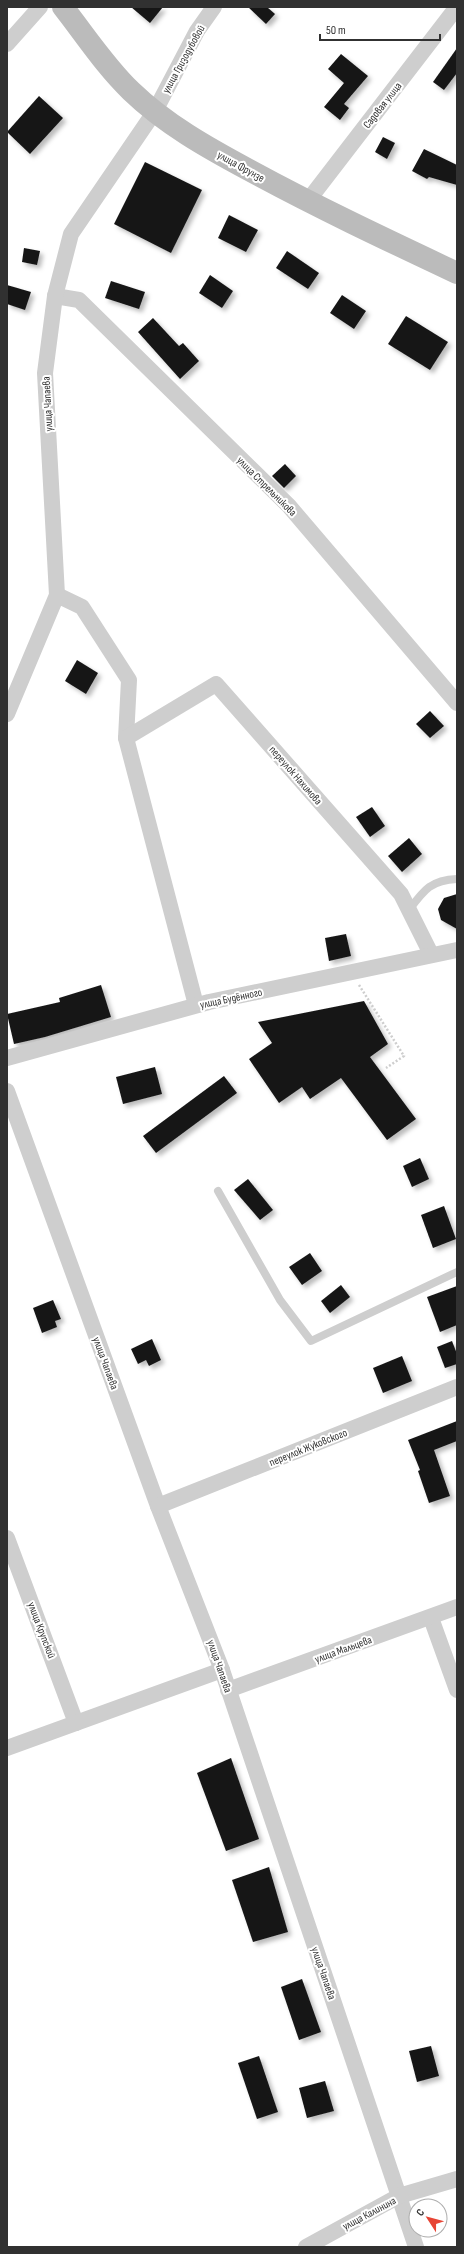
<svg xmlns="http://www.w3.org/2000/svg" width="464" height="2254" font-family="'Sofia Sans Condensed',sans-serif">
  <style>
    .building { fill: #181818; filter: url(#shadow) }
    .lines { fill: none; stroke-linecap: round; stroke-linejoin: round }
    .path { stroke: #cecece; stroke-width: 2.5; stroke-dasharray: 2 2; stroke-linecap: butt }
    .service { stroke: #cecece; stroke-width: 8 }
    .minor { stroke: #cecece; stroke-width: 16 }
    .secondary { stroke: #bbb; stroke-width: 22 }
    .labels { text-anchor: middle; stroke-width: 4; stroke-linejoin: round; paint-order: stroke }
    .street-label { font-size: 11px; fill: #313131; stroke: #fff }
  </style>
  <defs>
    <filter id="shadow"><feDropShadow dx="3.5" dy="3.5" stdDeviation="2" flood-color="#0004"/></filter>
  </defs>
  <rect width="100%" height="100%" fill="#fff"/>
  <g class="building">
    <path d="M131,7H163L150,23Z"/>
    <path d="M248,7H267L275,14L266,24Z"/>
    <path d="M457,48V73L444,90L433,82Z"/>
    <path d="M341,54L368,76L344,104L349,108L340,120L324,107L344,83L328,69Z"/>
    <path d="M39,96L63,118L30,154L7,132Z"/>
    <path d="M383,137L395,143L387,159L375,152Z"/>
    <path d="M424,149L457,165V185L429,177L427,179L412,171Z"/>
    <path d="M145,162L202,190L171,253L114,224Z"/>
    <path d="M229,215L258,230L246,252L218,238Z"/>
    <path d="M24,248L40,251L37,265L22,262Z"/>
    <path d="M287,251L319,273L308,289L276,268Z"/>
    <path d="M210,275L233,291L222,308L199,293Z"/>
    <path d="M111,281L145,292L139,309L105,298Z"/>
    <path d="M7,285L31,292L25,310L7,304Z"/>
    <path d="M342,295L366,311L354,329L330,313Z"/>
    <path d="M406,316L448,342L430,370L388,344Z"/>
    <path d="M153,318L179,346L183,343L199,361L180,379L138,332Z"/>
    <path d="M285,464L296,476L284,488L272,476Z"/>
    <path d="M77,660L98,673L86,694L65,681Z"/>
    <path d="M430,711L444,726L430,738L416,724Z"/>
    <path d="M372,807L385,826L370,837L356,817Z"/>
    <path d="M409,838L422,854L402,872L388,856Z"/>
    <path d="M457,894V929L441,920L438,909L444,898Z"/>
    <path d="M346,934L351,956L329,961L325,938Z"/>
    <path d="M101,985L111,1017L45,1037L14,1044L7,1014L60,1002L59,998Z"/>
    <path d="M364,1001L388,1044L370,1057L416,1119L387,1140L341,1078L310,1099L302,1087L279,1103L249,1059L272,1043L258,1022Z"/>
    <path d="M155,1067L162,1094L123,1104L116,1077Z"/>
    <path d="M224,1076L237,1093L156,1153L143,1136Z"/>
    <path d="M420,1158L429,1179L412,1187L403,1166Z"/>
    <path d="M248,1179L273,1210L260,1220L234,1190Z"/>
    <path d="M444,1206L456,1239L433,1248L421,1215Z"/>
    <path d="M310,1253L322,1271L302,1285L289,1267Z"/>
    <path d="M341,1285L350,1297L330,1313L321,1301Z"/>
    <path d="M457,1286V1325L440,1332L427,1297Z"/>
    <path d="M53,1300L61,1319L55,1321L57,1327L42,1333L33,1308Z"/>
    <path d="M152,1339L161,1360L149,1366L146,1360L138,1364L131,1349Z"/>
    <path d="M452,1341L457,1354V1364L445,1368L437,1347Z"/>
    <path d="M402,1356L412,1381L383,1393L373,1368Z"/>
    <path d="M457,1421V1441L434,1450L450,1496L429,1503L418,1471L420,1470L408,1440Z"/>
    <path d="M231,1758L259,1839L226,1851L197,1773Z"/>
    <path d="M269,1867L288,1932L253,1942L232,1880Z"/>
    <path d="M302,1979L321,2032L299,2040L281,1987Z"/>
    <path d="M431,2046L439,2076L417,2082L409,2051Z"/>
    <path d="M259,2056L278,2112L257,2119L238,2063Z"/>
    <path d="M325,2081L334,2111L307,2118L299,2088Z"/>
  </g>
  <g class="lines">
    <path class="path" d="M359,985L404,1056L386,1068"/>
    <g class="service">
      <path d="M409,910C424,890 431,880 457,879"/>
      <path d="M218,1191L280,1300L311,1341L457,1272"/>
    </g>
    <g class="minor">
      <path d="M7,44L40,7"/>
      <path d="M307,202L457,7"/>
      <path d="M55,296L79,300L289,506L457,703"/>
      <path d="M57,595L82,607L129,680L126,738L196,1005"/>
      <path d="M7,714L57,595L45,373L55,296L71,234L155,111L197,31L214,7"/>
      <path d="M126,738L216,684L401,894L431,954"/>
      <path d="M7,1058L209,1002L457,950"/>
      <path d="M7,1091L158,1506L222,1670L416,2247"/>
      <path d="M158,1506L457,1387"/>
      <path d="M7,1538L76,1723"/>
      <path d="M431,1618L457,1690"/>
      <path d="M228,1690L457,1607"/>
      <path d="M7,1748L222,1670"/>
      <path d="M306,2247L399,2196L457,2179"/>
    </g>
    <path class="secondary" d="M63,7C85,35 105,66 131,91C165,124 208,148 249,170C317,207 387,240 457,273"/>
  </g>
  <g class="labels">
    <g class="street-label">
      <text transform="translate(183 59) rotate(-61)" y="4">улица Гризодубовой</text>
      <text transform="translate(382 105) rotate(-52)" y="4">Садовая улица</text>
      <text transform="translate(241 166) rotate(29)" y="4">улица Фрунзе</text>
      <text transform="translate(47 404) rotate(-93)" y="4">улица Чапаева</text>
      <text transform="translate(267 486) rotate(45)" y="4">улица Стрельникова</text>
      <text transform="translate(296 775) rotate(49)" y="4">переулок Нахимова</text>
      <text transform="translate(231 998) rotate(-12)" y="4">улица Будённого</text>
      <text transform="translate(106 1363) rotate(70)" y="4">улица Чапаева</text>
      <text transform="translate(308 1447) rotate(-22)" y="4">переулок Жуковского</text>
      <text transform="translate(42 1630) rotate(69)" y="4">улица Крупской</text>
      <text transform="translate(343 1649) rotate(-20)" y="4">улица Мальцева</text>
      <text transform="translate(220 1666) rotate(71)" y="4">улица Чапаева</text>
      <text transform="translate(324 1973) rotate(71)" y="4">улица Чапаева</text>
      <text transform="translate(369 2213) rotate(-28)" y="4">улица Калинина</text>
    </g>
  </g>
  <rect width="464" height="2254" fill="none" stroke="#313131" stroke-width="16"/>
  <g transform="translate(428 2218) rotate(306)"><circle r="19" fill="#ffffff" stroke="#adadad"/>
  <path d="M0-3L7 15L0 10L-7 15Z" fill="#e74434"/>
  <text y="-6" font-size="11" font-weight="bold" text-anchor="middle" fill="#313131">С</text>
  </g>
  <path d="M320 34v6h120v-6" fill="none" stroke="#313131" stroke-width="2"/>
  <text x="326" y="34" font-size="12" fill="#313131" stroke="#ffffff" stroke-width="3" paint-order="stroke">50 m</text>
</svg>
